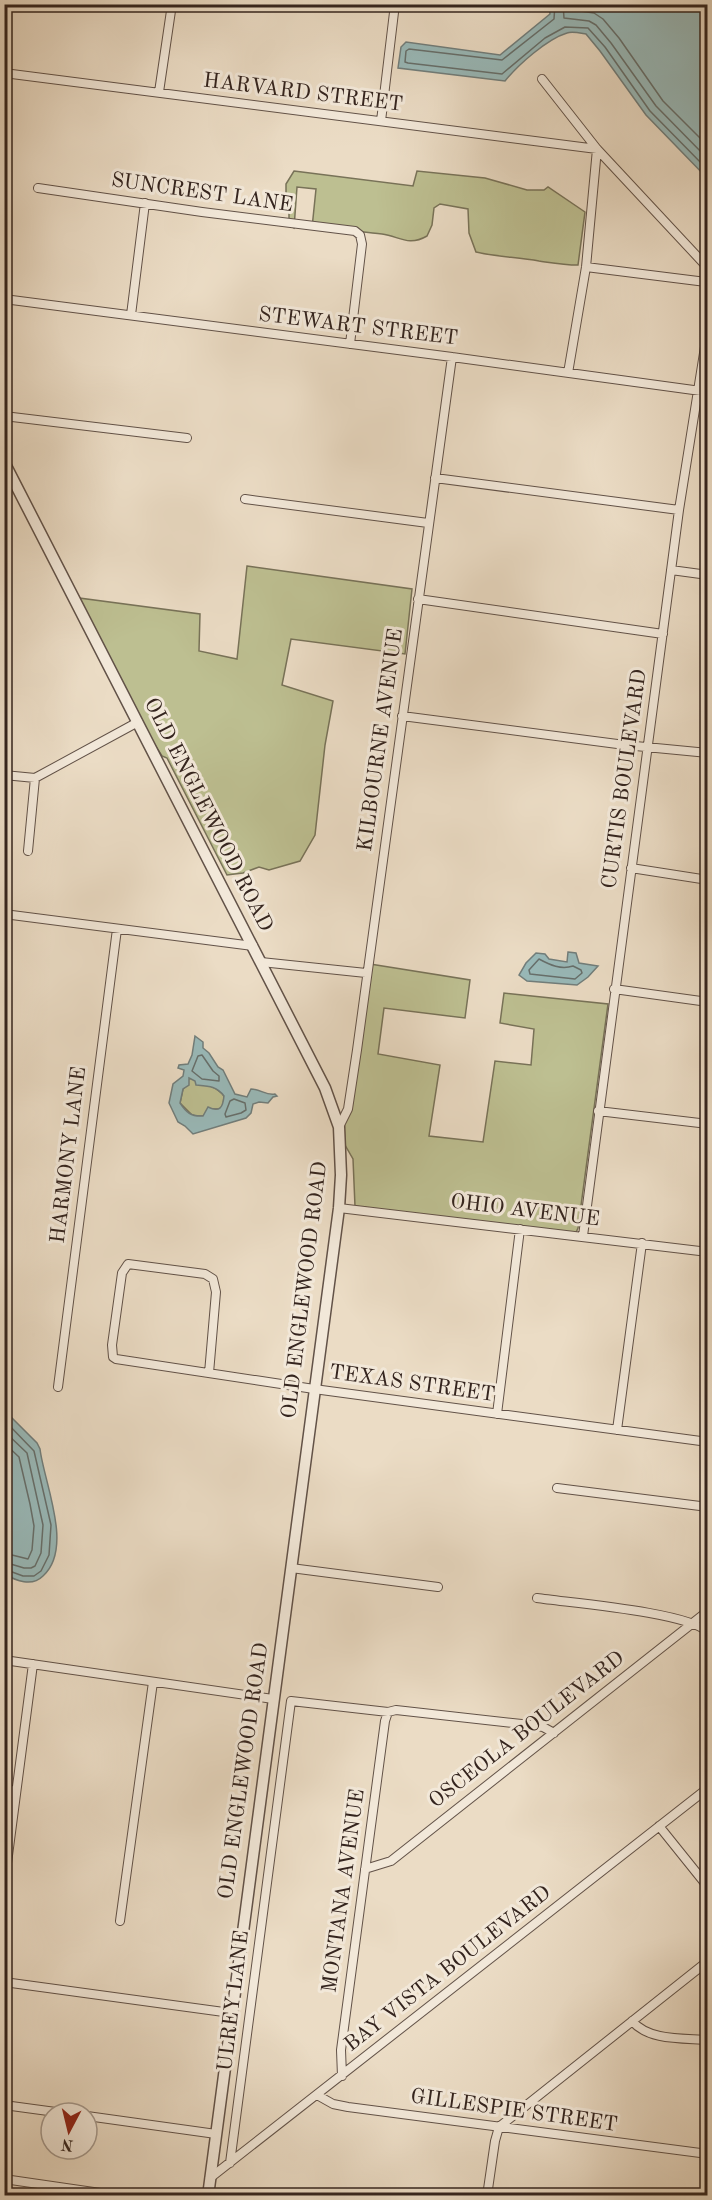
<svg xmlns="http://www.w3.org/2000/svg" width="712" height="2200" viewBox="0 0 712 2200" font-family="'Old Standard TT',serif">
  <rect width="100%" height="100%" fill="#ebdcc5"/>
  <filter id="stains"><feTurbulence type="fractalNoise" baseFrequency=".00333" numOctaves="4"/><feColorMatrix values="0 0 0 0 .2 0 0 0 0 .09 0 0 0 0 .02 0 0 0 .5 -.17"/></filter>
  <radialGradient id="worn" r=".72"><stop offset=".6" stop-color="#630" stop-opacity="0"/><stop offset="1" stop-color="#630" stop-opacity=".3"/></radialGradient>
  <path fill="#bdbf91" stroke="#787258" stroke-width="1.5" d="M 294,171 L 413,186 L 417,171 L 485,178 L 527,190 L 544,190 L 548,187 L 585,212 L 578,265 C 564,265 553,263 539,261 C 518,257 497,257 476,252 L 469,233 L 468,209 L 440,204 L 434,208 L 432,225 L 427,236 C 408,247 399,236 382,234 C 359,232 335,228 312,228 L 316,189 L 297,187 L 294,228 L 289,225 L 289,214 L 286,207 L 286,184 Z
    M 247,566 L 412,589 L 405,654 L 291,639 L 282,685 L 333,701 L 325,745 L 315,835 L 300,861 L 269,870 L 259,867 L 243,873 L 227,875 L 167,758 L 162,756 L 153,742 L 79,598 L 200,614 L 199,651 L 237,659 Z
    M 370,964 L 470,980 L 465,1018 L 384,1008 L 378,1054 L 440,1065 L 429,1136 L 483,1142 L 495,1061 L 531,1065 L 534,1029 L 500,1023 L 504,993 L 608,1004 L 578,1228 L 574,1237 L 355,1206 L 353,1159 L 345,1145 L 344,1126 Z
    M 189,1078 C 201,1082 216,1086 224,1096 L 223,1105 L 220,1109 L 211,1109 L 203,1116 L 196,1116 L 192,1115 L 180,1103 L 183,1089 L 186,1086 Z"/>
  <path fill="#99baba" stroke="#717e7c" stroke-width="1.5" fill-rule="evenodd" d="M 549,5 L 707,5 L 707,178 L 646,115 L 600,51 L 586,34 C 580,33 572,31 567,33 C 547,39 518,65 505,81 L 398,68 L 401,47 L 406,42 L 500,55 L 550,14 Z
    M 568,952 L 576,953 L 579,963 L 598,966 L 588,977 L 577,985 L 527,981 L 519,975 L 526,963 L 536,953 L 545,954 L 549,959 L 567,962 Z
    M 195,1036 L 203,1042 L 203,1048 L 209,1053 L 218,1067 L 223,1070 L 235,1094 L 247,1097 L 251,1089 C 261,1089 266,1096 275,1094 L 277,1096 L 273,1097 L 268,1103 L 259,1102 L 253,1104 L 251,1113 L 246,1118 L 193,1134 L 185,1126 L 178,1122 L 169,1103 L 173,1084 L 183,1076 L 184,1070 L 178,1068 L 179,1065 L 188,1064 L 192,1055 ZM 189,1078 L 195,1081 L 196,1085 C 208,1086 217,1086 224,1096 C 223,1107 220,1113 208,1107 L 203,1116 C 191,1117 186,1112 180,1103 L 183,1089 L 189,1085 Z
    M 5,1411 L 37,1443 L 40,1449 C 44,1483 74,1548 43,1576 C 32,1587 16,1581 5,1574 Z"/>
  <g fill="none" stroke-linecap="round" stroke-linejoin="round">
    <path stroke="#666f6c" stroke-width="1.5" d="M 555,4 L 554,19 L 502,60 L 409,49 L 406,51 L 405,62 L 408,63 L 502,74 L 545,38 L 565,27 L 588,28 L 605,47 L 650,111 L 708,170
      M 563,4 L 564,18 L 589,21 L 596,25 L 611,43 L 656,106 L 708,159
      M 572,4 L 574,10 L 594,13 L 603,19 L 619,38 L 663,101 L 708,146
      M 539,959 C 550,965 561,970 573,966 L 581,970 L 582,973 L 575,979 L 530,974 L 529,970 Z
      M 202,1055 L 213,1071 L 219,1076 L 219,1081 L 202,1079 L 192,1071 L 198,1056 Z
      M 234,1099 L 245,1103 L 246,1110 L 241,1113 L 226,1117 L 225,1114 L 230,1101 Z
      M 4,1420 L 34,1451 L 51,1525 L 49,1555 L 41,1571 L 34,1576 L 23,1576 L 4,1569
      M 4,1431 L 27,1453 L 43,1525 L 41,1553 L 35,1566 L 31,1568 L 24,1568 L 4,1562
      M 4,1443 L 19,1457 L 30,1504 L 34,1526 L 32,1550 L 28,1559 L 4,1553"/>
    <g stroke="#625248" stroke-width="10">
      <path id="minor" d="M 4,73 L 597,149 L 586,267 L 568,373
        M 542,79 L 597,149 L 708,268
        M 159,92 L 172,4
        M 381,121 L 395,4
        M 38,188 L 202,212 L 355,231 L 360,235 L 362,244 L 350,344
        M 586,267 L 706,282 L 708,281
        M 4,299 L 452,357 L 708,392
        M 131,315 L 145,203
        M 4,416 L 187,438
        M 435,478 L 679,510
        M 245,499 L 428,523
        M 671,570 L 708,575
        M 418,599 L 663,634
        M 402,716 L 625,745 L 708,753
        M 4,775 L 35,778
        M 28,851 L 35,778 L 138,722
        M 631,868 L 708,880
        M 4,914 L 253,946
        M 261,962 L 366,973
        M 614,989 L 708,1002
        M 598,1111 L 708,1124
        M 339,1127 L 348,1109 L 357,1050 L 452,357
        M 339,1208 L 708,1252
        M 583,1236 L 679,510 L 708,328
        M 209,1373 L 216,1292 L 213,1279 L 205,1274 L 128,1264 L 122,1273 L 112,1345 L 113,1357 L 116,1359 L 314,1389 L 708,1442
        M 58,1387 L 117,929
        M 497,1414 L 520,1229
        M 617,1430 L 642,1243
        M 557,1488 L 708,1507
        M 291,1568 L 438,1587
        M 537,1598 C 571,1603 687,1612 708,1632
        M 4,1660 L 273,1699
        M 4,1789 L 16,1791
        M 659,1826 L 708,1887
        M 365,1869 L 391,1861 L 708,1611
        M 4,1886 L 33,1664
        M 120,1921 L 153,1682
        M 4,1982 L 231,2013
        M 632,2021 C 649,2041 683,2038 708,2040
        M 342,2076 L 341,2050 L 385,1721 L 388,1712
        M 317,2095 L 333,2104 L 348,2107 L 708,2154
        M 4,2105 L 63,2113
        M 87,2116 L 216,2134
        M 230,2163 L 291,1701 L 388,1712 L 396,1710 L 531,1725 L 543,1727 L 554,1733
        M 210,2178 L 708,1788
        M 4,2179 L 121,2196
        M 487,2196 L 495,2141 L 499,2127 L 708,1961
        M 706,2196 L 708,2184"/>
    </g>
    <g stroke="#625248" stroke-width="13">
      <path id="tertiary" d="M 4,462 L 325,1088 L 339,1127 L 341,1175 L 339,1208 L 208,2196"/>
    </g>
    <use href="#minor" stroke="#f2e8d9" stroke-width="8"/>
    <use href="#tertiary" stroke="#f2e8d9" stroke-width="10"/>
  </g>
  <g text-anchor="middle" dominant-baseline="central" stroke-width="6" stroke-linejoin="round" paint-order="stroke">
    <g font-size="21" fill="#34241e" stroke="#f2e8d9">
      <text transform="translate(303 93) rotate(7)">HARVARD STREET</text>
      <text transform="translate(202 193) rotate(8)">SUNCREST LANE</text>
      <text transform="translate(358 327) rotate(7)">STEWART STREET</text>
      <text transform="translate(381 740) rotate(-82)">KILBOURNE AVENUE</text>
      <text transform="translate(625 779) rotate(-82)">CURTIS BOULEVARD</text>
      <text transform="translate(208 815) rotate(63)">OLD ENGLEWOOD ROAD</text>
      <text transform="translate(69 1155) rotate(-83)">HARMONY LANE</text>
      <text transform="translate(525 1211) rotate(7)">OHIO AVENUE</text>
      <text transform="translate(305 1290) rotate(-83)">OLD ENGLEWOOD ROAD</text>
      <text transform="translate(412 1384) rotate(8)">TEXAS STREET</text>
      <text transform="translate(527 1730) rotate(-38)">OSCEOLA BOULEVARD</text>
      <text transform="translate(244 1771) rotate(-82)">OLD ENGLEWOOD ROAD</text>
      <text transform="translate(344 1891) rotate(-82)">MONTANA AVENUE</text>
      <text transform="translate(448 1969) rotate(-38)">BAY VISTA BOULEVARD</text>
      <text transform="translate(234 2001) rotate(-83)">ULREY LANE</text>
      <text transform="translate(514 2111) rotate(8)">GILLESPIE STREET</text>
    </g>
  </g>
  <rect width="712" height="2200" fill="none" stroke="#ebdcc5" stroke-width="24"/>
  <rect x="6" y="6" width="700" height="2188" fill="none" stroke="#34241e" stroke-width="3"/>
  <rect x="12" y="12" width="688" height="2176" fill="none" stroke="#34241e" stroke-width="1.5"/>
  <g transform="translate(69 2131) rotate(187)"><circle r="28" fill="#f2e8d9" stroke="#a69a8e" stroke-width="1.5"/>
  <path d="M0-4.5L10 22L0 15L-10 22Z" fill="#8f2418"/>
  <text y="-9" font-size="16" font-weight="bold" text-anchor="middle" fill="#34241e">N</text>
  </g>
  <rect width="100%" height="100%" filter="url(#stains)"/>
  <rect width="100%" height="100%" fill="url(#worn)"/>
</svg>
